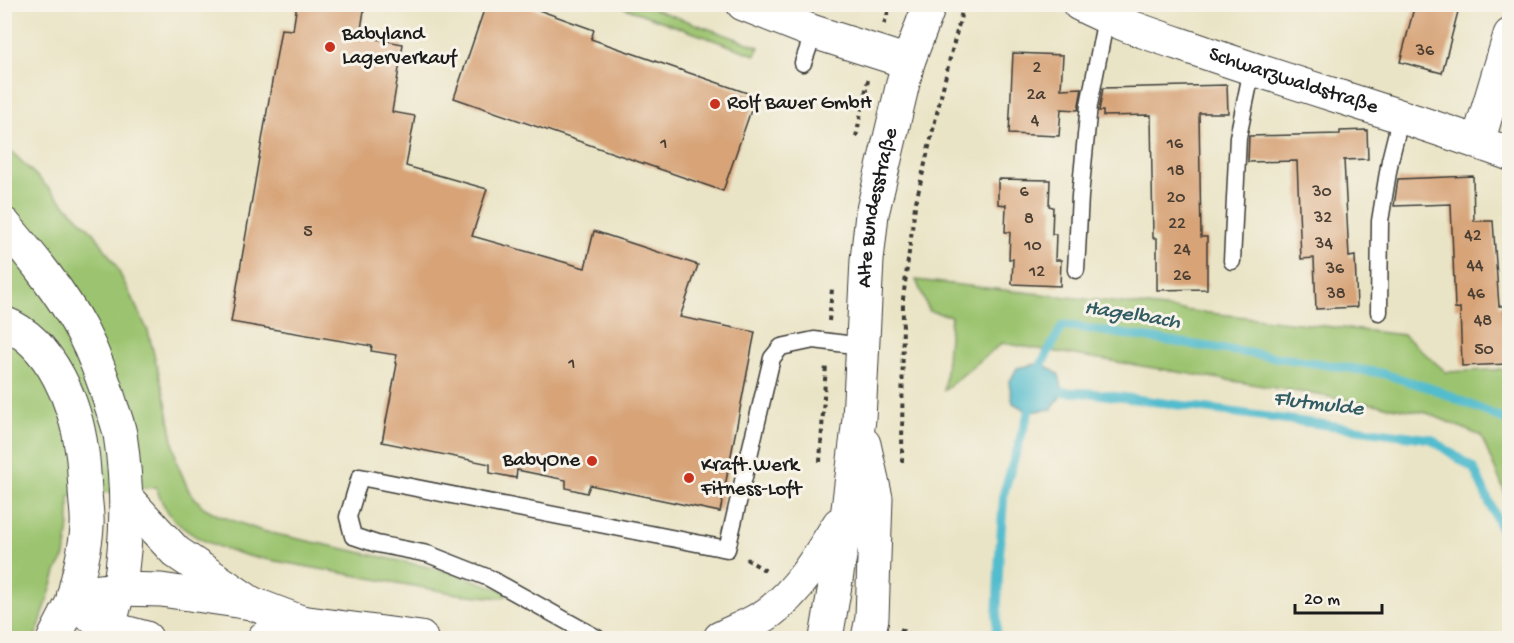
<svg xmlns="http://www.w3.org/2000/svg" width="1514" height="643" viewBox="0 0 1514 643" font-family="'Gochi Hand',sans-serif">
  <rect width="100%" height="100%" fill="#f7f3e8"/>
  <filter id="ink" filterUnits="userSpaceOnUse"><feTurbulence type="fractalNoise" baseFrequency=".0167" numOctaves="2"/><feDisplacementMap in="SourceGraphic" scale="12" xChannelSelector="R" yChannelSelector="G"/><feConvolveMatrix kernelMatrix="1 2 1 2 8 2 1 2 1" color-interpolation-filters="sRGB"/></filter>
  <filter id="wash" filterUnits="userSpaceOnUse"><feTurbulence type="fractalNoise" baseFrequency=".008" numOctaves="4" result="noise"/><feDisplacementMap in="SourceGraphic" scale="24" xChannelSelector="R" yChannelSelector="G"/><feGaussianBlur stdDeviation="1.35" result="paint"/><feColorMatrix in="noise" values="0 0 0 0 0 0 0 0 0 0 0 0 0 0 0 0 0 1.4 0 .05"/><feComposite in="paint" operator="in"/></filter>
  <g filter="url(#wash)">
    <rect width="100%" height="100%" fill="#eae4c6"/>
    <path fill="#9cc46f" stroke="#5c7046" stroke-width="1.5" d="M 617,5 L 643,5 L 759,47 L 755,55 Z
      M 5,145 L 95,234 L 115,264 L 148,331 L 166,402 L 177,463 L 189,491 L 203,507 L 218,515 L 262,531 L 451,572 L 511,593 L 501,598 L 458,594 L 248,556 C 216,547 180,536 163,504 C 160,499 158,492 156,487 L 69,496 L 69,525 L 65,556 L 56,572 L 38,630 L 34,638 L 5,638 Z
      M 916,280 L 1404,335 L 1446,372 L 1509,369 L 1509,502 L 1481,436 L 1427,413 L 1002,343 L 944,390 L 951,316 L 929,311 Z"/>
    <path fill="#52bccd" stroke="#376c74" stroke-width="1.5" d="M 1042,363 L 1059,375 L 1063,392 L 1052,409 L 1029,412 L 1013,403 L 1009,383 L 1017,368 Z"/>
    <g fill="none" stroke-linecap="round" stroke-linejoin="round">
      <path stroke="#52bccd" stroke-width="9" d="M 1039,373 L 1042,363 L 1063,325 L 1381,373 L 1433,389 L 1510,422
        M 1063,392 L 1090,393 L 1431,439 L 1474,469 L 1510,548
        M 996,638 L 999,561 L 1004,492 L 1032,401"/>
    </g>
    <g id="blocks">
      <path fill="#d7a377" d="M 297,4 L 365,4 L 360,36 L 403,44 L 392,112 L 415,116 L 406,166 L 487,189 L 472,236 L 585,268 L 594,231 L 698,265 L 680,317 L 755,332 L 720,512 L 590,485 L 587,493 L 566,488 L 566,480 L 517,470 L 516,478 L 490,473 L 490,464 L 382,442 L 397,364 L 395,363 L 397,355 L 371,351 L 372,346 L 231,322 L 281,29 L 293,30 Z
        M 486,4 L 522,4 L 594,30 L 591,39 L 756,96 L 723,191 L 454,98 Z
        M 1415,4 L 1460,4 L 1442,73 L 1400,62 Z
        M 1013,53 L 1063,55 L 1061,89 L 1082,88 L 1078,110 L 1061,109 L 1059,136 L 1009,134 Z
        M 1227,85 L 1228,113 L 1199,113 L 1201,237 L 1207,237 L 1207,289 L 1157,290 L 1157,238 L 1153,238 L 1151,115 L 1103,116 L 1103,111 L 1099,111 L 1103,88 Z
        M 1367,130 L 1368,159 L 1344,160 L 1349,257 L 1355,256 L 1357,307 L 1316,309 L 1314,258 L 1301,259 L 1297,161 L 1248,162 L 1249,136 L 1340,134 L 1340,131 Z
        M 1473,176 L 1474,221 L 1493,221 L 1499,306 L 1504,306 L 1507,364 L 1462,366 L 1460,308 L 1455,309 L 1451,204 L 1394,206 L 1398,179 Z
        M 998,179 L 1050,180 L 1049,206 L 1053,207 L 1052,234 L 1056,234 L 1055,260 L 1061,260 L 1060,286 L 1012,284 L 1013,259 L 1009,259 L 1010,232 L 1005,232 L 1006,205 L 998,204 Z"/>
    </g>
  </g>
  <g filter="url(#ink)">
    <use href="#blocks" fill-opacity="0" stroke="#3b3a36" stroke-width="1.5"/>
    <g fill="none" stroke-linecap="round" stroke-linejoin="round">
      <g stroke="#3b3a36" stroke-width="19">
        <path id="lane" d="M 803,63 L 814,32
          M 1232,261 L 1238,137 L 1252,69
          M 1076,270 L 1080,196 L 1089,105 L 1106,18
          M 1379,312 L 1380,221 L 1390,160 L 1401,116
          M 597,638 L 489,578 L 428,554 L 377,544 L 353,536 L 348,517 L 360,477 L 727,549 L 772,358 L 781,347 L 814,340 L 862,346"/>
      </g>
      <g stroke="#3b3a36" stroke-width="35">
        <g id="street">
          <path id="s1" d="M 1079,4 C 1119,25 1163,38 1206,53 C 1307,88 1410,117 1510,154"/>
          <path d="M 1478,142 L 1510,35"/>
        </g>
      </g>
      <g stroke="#3b3a36" stroke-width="35">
        <g id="secondary">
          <path d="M 743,4 L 814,32 L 908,62"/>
          <path d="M 864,444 L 876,498 L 872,618 L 868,638"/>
          <path d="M 74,594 L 119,589 L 161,590 L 251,603 L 301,622 L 421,638"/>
          <path d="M 72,603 L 109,628 L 146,638"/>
          <path d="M 264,638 L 301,622"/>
          <path d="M 720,638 C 736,630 755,623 770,612 C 800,589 819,556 839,524"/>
          <path id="s2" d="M 826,638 L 848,509 L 859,419 L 867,260 L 872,214 L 908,62 L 930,4"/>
        </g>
      </g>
      <g stroke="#3b3a36" stroke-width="35">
        <path id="primary" d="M 54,638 L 72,603 L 74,594
          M 106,638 L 119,589"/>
      </g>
      <g stroke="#3b3a36" stroke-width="35">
        <path id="highway" d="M 4,224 C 33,258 61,292 82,331 C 95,356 104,381 112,408 C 115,416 118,425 120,434 C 128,486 128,537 119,589
          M 4,323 C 52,342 76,405 82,452 C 84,464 84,477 85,489 C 85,501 88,514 87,526 C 86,549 79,572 74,594
          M 127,499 L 176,552 L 251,603"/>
      </g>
      <path stroke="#3b3a36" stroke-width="4" stroke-dasharray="4.5 4.5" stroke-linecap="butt" d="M 884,24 L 891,4
        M 856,137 L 868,80
        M 829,321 L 832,289
        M 820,462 L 826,364
        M 902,462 L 903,299 L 915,206 L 949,62 L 964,4
        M 746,559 L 768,572
        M 900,629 L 918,638"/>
      <use href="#lane" stroke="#fff" stroke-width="16"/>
      <use href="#street" stroke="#fff" stroke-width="33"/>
      <use href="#secondary" stroke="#fff" stroke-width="33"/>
      <use href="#primary" stroke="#fff" stroke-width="33"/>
      <use href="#highway" stroke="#fff" stroke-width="33"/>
    </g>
  </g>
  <g fill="#c8321e" stroke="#f7f3e8" stroke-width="2">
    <circle cx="330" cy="47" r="6"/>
    <circle cx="715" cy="104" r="6"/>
    <circle cx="592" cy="461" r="6"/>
    <circle cx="689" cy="478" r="6"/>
  </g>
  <g text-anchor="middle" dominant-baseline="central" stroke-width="6" stroke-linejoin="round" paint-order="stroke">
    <g font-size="18" fill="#4b3e33">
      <text x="1425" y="51">36</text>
      <text x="1037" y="68">2</text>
      <text x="1036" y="95">2a</text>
      <text x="1035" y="121">4</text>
      <text x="664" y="144">1</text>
      <text x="1175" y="144">16</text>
      <text x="1176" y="171">18</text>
      <text x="1024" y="192">6</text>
      <text x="1322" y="192">30</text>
      <text x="1176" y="198">20</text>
      <text x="1323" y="218">32</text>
      <text x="1029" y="219">8</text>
      <text x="1177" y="224">22</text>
      <text x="308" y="232">5</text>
      <text x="1473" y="236">42</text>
      <text x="1324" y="244">34</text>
      <text x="1033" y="246">10</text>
      <text x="1182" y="250">24</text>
      <text x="1475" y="266">44</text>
      <text x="1335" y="269">36</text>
      <text x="1037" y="272">12</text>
      <text x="1182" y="276">26</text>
      <text x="1336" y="294">38</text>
      <text x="1476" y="294">46</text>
      <text x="1483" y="321">48</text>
      <text x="1484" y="350">50</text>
      <text x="572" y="364">1</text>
    </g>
    <g font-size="21" fill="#1c1c1c" stroke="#f7f3e8" text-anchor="start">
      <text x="342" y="35">Babyland<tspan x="342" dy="24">Lagerverkauf</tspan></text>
      <text x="727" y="104">Rolf Bauer GmbH</text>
      <text x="580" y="461" text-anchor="end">BabyOne</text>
      <text x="701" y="466">Kraft.Werk<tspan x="701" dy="24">Fitness-Loft</tspan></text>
    </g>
    <g font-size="21" fill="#1c1c1c" stroke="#f7f3e8">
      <text stroke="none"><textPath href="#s1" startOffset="228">Schwarzwaldstraße</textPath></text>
      <text stroke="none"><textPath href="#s2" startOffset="434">Alte Bundesstraße</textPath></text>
    </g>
    <g font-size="22" font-style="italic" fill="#325c63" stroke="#f7f3e8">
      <text transform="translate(1132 316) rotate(9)">Hagelbach</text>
      <text transform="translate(1318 405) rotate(7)">Flutmulde</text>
    </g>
  </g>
  <rect width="1514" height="643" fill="none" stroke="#f7f3e8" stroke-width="24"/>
  <path d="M1295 604v9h87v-9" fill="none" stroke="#1c1c1c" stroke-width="3"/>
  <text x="1304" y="604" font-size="18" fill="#1c1c1c" stroke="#f7f3e8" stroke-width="4.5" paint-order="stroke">20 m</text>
</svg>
